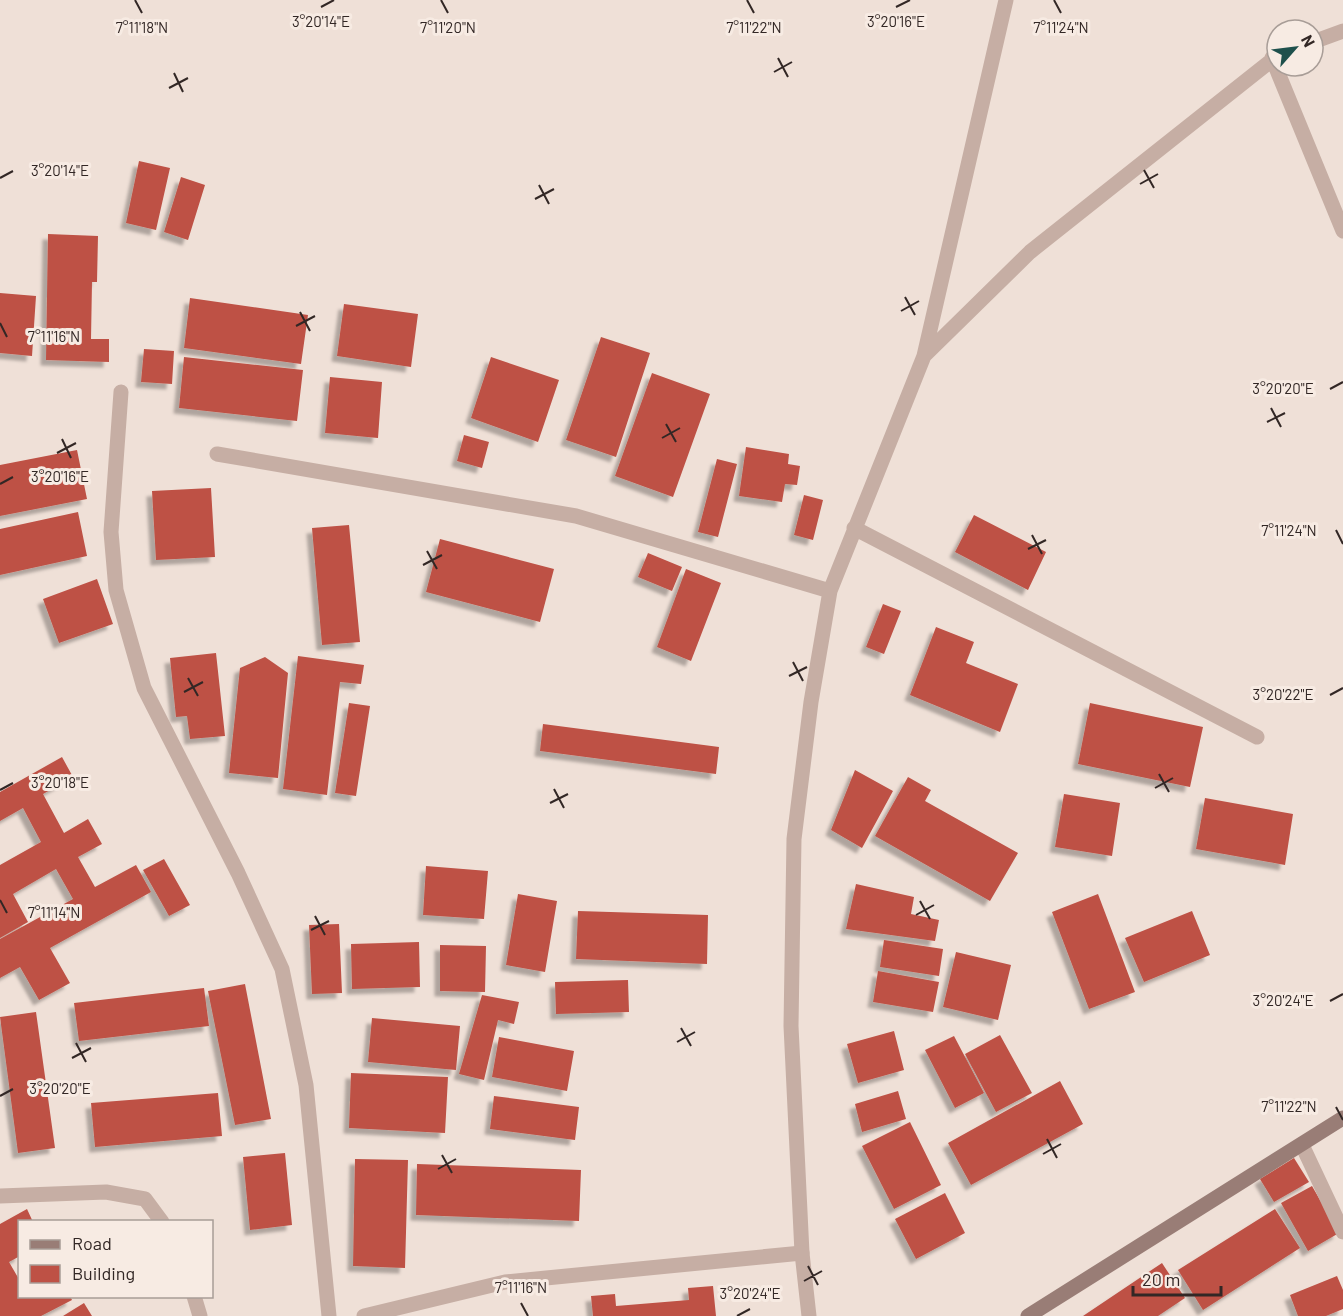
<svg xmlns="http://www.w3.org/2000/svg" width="1343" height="1316" viewBox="0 0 1343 1316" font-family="Barlow,sans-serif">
  <defs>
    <filter id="shadow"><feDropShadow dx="-5.5" dy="5.5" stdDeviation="1.5" flood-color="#0004"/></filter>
  </defs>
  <rect width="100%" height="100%" fill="#efe0d7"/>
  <path fill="#be5145" filter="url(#shadow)" d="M 139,161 L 170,168 L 156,230 L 126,223 Z
    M 181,177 L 205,185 L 188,240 L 164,232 Z
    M 48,234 L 98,236 L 97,282 L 92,282 L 91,339 L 109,339 L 109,362 L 46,360 Z
    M 0,293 L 36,296 L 32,356 L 0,353 Z
    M 190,298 L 308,315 L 301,364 L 184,348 Z
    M 344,304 L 418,314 L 411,367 L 337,356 Z
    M 601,337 L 650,353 L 616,457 L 566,440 Z
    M 144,349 L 174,351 L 172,384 L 141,382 Z
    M 184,357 L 303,370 L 297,421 L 179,408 Z
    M 491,357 L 559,380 L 538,442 L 471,418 Z
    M 652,373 L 710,394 L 673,497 L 615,476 Z
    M 330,377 L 382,382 L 378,438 L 325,433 Z
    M 464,435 L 489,442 L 482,468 L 457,461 Z
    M 746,447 L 789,454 L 788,464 L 800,466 L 797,485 L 785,484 L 782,502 L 739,496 Z
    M 77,450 L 87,499 L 0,516 L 0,465 Z
    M 717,459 L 737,464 L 718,537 L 698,532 Z
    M 211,488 L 215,557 L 156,560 L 152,491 Z
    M 804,495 L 823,500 L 813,540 L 794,535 Z
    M 78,512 L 87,556 L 0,575 L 0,529 Z
    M 974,515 L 1046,552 L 1028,590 L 955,552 Z
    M 349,525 L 360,642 L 322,645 L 312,528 Z
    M 440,539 L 554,569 L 540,622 L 426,592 Z
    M 648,553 L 682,567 L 672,591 L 638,577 Z
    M 686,569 L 721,583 L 691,661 L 657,647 Z
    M 97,579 L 113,624 L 59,643 L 43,599 Z
    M 883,604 L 901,611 L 884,654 L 866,647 Z
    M 936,627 L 974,642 L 966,663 L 1018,684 L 1000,732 L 910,695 Z
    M 216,653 L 225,736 L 190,739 L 187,716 L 176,717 L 170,658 Z
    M 298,656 L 364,665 L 361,684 L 340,682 L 327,795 L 283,789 Z
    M 265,657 L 288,673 L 278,778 L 229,773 L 240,668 Z
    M 349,703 L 370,706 L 356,796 L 335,793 Z
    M 1090,703 L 1203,727 L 1190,787 L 1078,764 Z
    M 543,724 L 719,747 L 716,774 L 540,751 Z
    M 62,757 L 73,777 L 43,794 L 64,833 L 88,819 L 102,844 L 78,857 L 95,887 L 136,865 L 151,892 L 50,948 L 70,983 L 39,1000 L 20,967 L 0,978 L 0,939 L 73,899 L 56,869 L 13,894 L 28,922 L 0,938 L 0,865 L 41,842 L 23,808 L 0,821 L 0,792 Z
    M 855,770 L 893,791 L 862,848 L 831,830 Z
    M 908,777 L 931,790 L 925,801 L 1018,853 L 990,901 L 875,836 Z
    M 1064,794 L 1120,803 L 1112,856 L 1055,847 Z
    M 1205,798 L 1293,814 L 1285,865 L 1196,849 Z
    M 164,859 L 190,905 L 169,916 L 143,870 Z
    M 426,866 L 488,871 L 484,919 L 423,915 Z
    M 856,884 L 914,897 L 911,914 L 939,920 L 935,941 L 846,929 Z
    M 518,894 L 557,901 L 545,972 L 506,965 Z
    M 1098,894 L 1135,992 L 1089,1009 L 1052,912 Z
    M 578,911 L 708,915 L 707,964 L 576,959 Z
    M 1192,911 L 1210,955 L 1144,982 L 1125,938 Z
    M 339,924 L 342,993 L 312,994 L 309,925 Z
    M 884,940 L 943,949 L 939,976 L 880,967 Z
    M 419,942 L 420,987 L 352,989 L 351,944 Z
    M 440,945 L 486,946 L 485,992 L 440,991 Z
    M 956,952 L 1011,965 L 998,1020 L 943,1007 Z
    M 878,971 L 939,982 L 933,1012 L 873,1002 Z
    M 628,980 L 629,1012 L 556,1014 L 555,982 Z
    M 245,984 L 271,1119 L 235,1125 L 208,991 Z
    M 204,988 L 209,1026 L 79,1041 L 74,1003 Z
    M 482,995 L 519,1002 L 514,1024 L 498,1020 L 484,1080 L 459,1074 Z
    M 36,1012 L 55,1148 L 18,1153 L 0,1017 Z
    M 372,1018 L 460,1026 L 456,1070 L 368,1062 Z
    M 894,1031 L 904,1070 L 858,1083 L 847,1044 Z
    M 1000,1035 L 1032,1093 L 996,1112 L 965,1054 Z
    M 954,1036 L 984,1093 L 955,1108 L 925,1050 Z
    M 499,1037 L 574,1051 L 567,1091 L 492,1077 Z
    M 351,1073 L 448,1077 L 445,1133 L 349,1128 Z
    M 1060,1081 L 1083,1124 L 971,1185 L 948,1143 Z
    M 898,1091 L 906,1119 L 862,1132 L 855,1104 Z
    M 218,1093 L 222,1136 L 95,1147 L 91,1103 Z
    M 494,1096 L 579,1107 L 575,1140 L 490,1129 Z
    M 910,1122 L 941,1185 L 894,1209 L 862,1146 Z
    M 285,1153 L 292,1225 L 250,1230 L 243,1157 Z
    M 1294,1158 L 1309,1182 L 1274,1202 L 1260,1179 Z
    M 355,1159 L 408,1160 L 405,1268 L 353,1266 Z
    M 417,1164 L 581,1170 L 579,1221 L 416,1215 Z
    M 1312,1186 L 1339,1233 L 1308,1251 L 1281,1203 Z
    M 945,1193 L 965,1233 L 916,1259 L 895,1219 Z
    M 27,1209 L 33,1222 L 20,1222 L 20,1256 L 9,1262 L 20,1281 L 20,1296 L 70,1296 L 72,1300 L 41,1316 L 0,1316 L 0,1224 Z
    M 1275,1209 L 1300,1248 L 1203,1310 L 1178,1270 Z
    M 1162,1263 L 1185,1298 L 1158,1316 L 1083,1316 Z
    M 1337,1276 L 1343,1290 L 1343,1309 L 1326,1316 L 1298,1316 L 1290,1295 Z
    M 713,1286 L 716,1316 L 593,1316 L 591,1296 L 615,1294 L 616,1306 L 689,1300 L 688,1288 Z
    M 84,1303 L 92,1316 L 63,1316 Z"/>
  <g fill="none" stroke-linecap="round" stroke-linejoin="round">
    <path stroke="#c6aea4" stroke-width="15" d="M 1313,42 L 1343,31
      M 1272,58 L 1343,231
      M 924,356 L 1006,0
      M 217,454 L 576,516 L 830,591
      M 854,528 L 1257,737
      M 0,1196 L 106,1192 L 145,1199 L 162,1222
      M 194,1296 L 200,1316
      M 809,1316 L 802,1253 L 791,1026 L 794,839 L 811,702 L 830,591 L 924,356 L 1030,252 L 1277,56"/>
    <path stroke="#c6aea4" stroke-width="15" d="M 121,392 L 111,532 L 116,590 L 144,688 L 238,873 L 282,969 L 306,1085 L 329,1316
      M 1302,1145 L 1343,1232
      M 364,1316 L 505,1282 L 802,1253"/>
    <path stroke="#997d76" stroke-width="15" d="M 1028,1316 L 1343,1118"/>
  </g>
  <path fill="none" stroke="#322725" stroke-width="2" d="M 135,0 L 142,13M 441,0 L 448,13M 747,0 L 754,13M 1054,0 L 1061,13M 321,7 L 334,0M 896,7 L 910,0M 778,58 L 788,77M 774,72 L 792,62M 174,73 L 183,92M 169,88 L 188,78M 1144,170 L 1154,188M 0,178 L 13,171M 1140,184 L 1158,174M 539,185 L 549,204M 535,199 L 554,189M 905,297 L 915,315M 901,311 L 919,301M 300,312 L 310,331M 0,323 L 7,337M 296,326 L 315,316M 1330,389 L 1343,382M 1271,408 L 1281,427M 1267,422 L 1285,413M 666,424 L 676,442M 662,438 L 680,428M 62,439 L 71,458M 57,453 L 76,443M 0,484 L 13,477M 1336,530 L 1343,544M 1032,535 L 1042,554M 1028,549 L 1046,540M 427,551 L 437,569M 423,565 L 442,555M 793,662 L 803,681M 789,676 L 807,667M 188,678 L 198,696M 184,692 L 203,682M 1330,695 L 1343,688M 1159,774 L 1169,792M 1155,788 L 1173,778M 554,789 L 564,808M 0,790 L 13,783M 550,803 L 568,794M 0,900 L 7,913M 920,901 L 930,919M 916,915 L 934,905M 315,916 L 325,935M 311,930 L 329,921M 1330,1001 L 1343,994M 681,1028 L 691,1046M 677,1042 L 695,1032M 76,1043 L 86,1062M 72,1058 L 91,1048M 0,1096 L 13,1089M 1336,1107 L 1343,1120M 1047,1139 L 1057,1158M 1043,1154 L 1061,1144M 442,1155 L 452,1173M 438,1169 L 456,1159M 808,1266 L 818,1285M 804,1281 L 822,1271M 521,1303 L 528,1316M 737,1316 L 750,1309"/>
  <g font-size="15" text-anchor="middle" fill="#322725" stroke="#f7ebe3" stroke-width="6" stroke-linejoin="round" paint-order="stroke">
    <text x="321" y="27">3°20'14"E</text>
    <text x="896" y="27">3°20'16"E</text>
    <text x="142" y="33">7°11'18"N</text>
    <text x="448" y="33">7°11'20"N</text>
    <text x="754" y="33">7°11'22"N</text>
    <text x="1061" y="33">7°11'24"N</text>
    <text x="60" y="176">3°20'14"E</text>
    <text x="54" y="342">7°11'16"N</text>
    <text x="1283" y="394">3°20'20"E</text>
    <text x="60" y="482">3°20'16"E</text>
    <text x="1289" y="536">7°11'24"N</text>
    <text x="1283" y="700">3°20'22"E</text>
    <text x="60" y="788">3°20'18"E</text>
    <text x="54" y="918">7°11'14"N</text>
    <text x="1283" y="1006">3°20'24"E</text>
    <text x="60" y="1094">3°20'20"E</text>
    <text x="1289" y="1112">7°11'22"N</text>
    <text x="521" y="1293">7°11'16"N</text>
    <text x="750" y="1299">3°20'24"E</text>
  </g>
  <rect x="18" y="1220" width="195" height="78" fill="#f7ebe3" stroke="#a89d97" stroke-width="1.5"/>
  <rect x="30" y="1240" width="30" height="9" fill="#997d76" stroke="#a89d97" stroke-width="1.5"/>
  <text x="72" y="1250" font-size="18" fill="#322725">Road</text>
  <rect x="30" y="1265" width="30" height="18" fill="#be5145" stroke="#a89d97" stroke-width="1.5"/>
  <text x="72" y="1280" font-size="18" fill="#322725">Building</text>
  <g transform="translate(1295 48) rotate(62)"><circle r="28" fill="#f7ebe3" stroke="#a89d97" stroke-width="1.5"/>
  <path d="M0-4.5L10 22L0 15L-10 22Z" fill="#1e504c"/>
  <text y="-9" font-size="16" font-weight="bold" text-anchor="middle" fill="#322725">N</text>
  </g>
  <path d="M1133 1286v9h88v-9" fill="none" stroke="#322725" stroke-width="3"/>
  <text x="1142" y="1286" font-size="18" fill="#322725" stroke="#f7ebe3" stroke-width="4.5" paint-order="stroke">20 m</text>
</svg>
